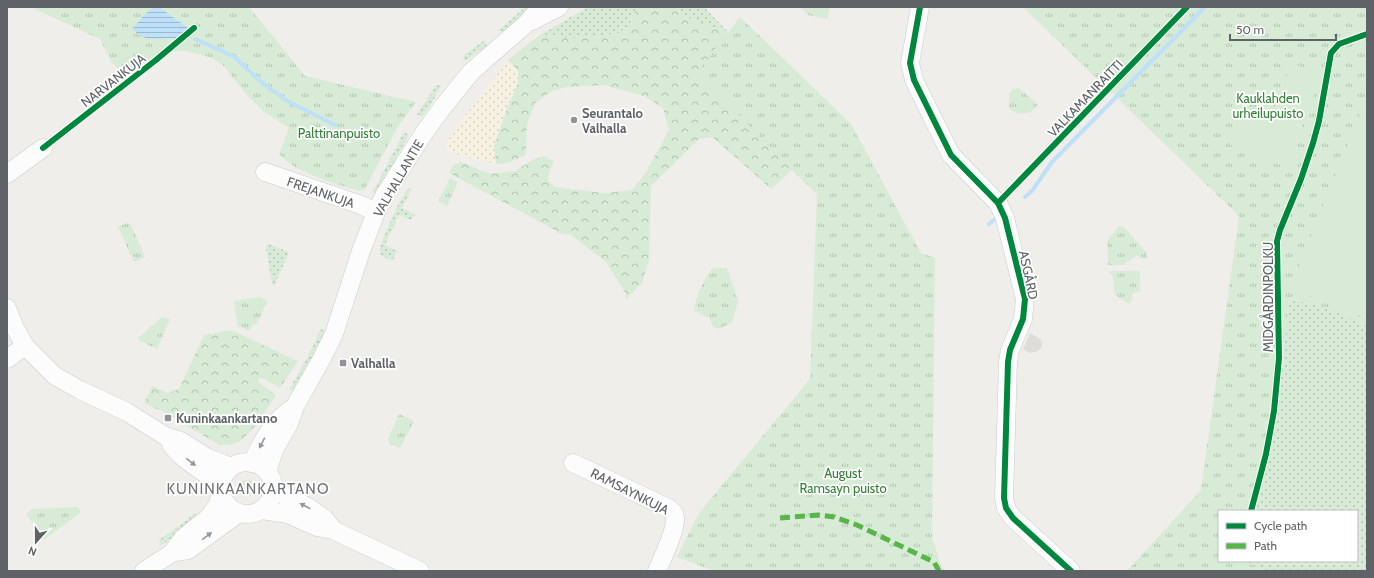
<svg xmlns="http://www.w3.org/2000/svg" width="1374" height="578" viewBox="0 0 1374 578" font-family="Cabin,sans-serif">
  <defs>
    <pattern id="grass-dots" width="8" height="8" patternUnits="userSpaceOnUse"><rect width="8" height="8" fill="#d8ebd6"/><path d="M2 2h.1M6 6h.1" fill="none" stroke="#b2c2b1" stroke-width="1.8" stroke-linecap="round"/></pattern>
    <pattern id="forest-crowns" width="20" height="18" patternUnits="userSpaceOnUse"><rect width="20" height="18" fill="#d8ebd6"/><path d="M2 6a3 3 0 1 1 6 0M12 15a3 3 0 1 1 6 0" fill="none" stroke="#b2c2b1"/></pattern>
    <pattern id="sand-dots" width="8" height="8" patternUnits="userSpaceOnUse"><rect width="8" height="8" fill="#f6f1e1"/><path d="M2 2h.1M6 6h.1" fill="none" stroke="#d5d1c4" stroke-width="1.8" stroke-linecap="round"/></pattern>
    <pattern id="park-tufts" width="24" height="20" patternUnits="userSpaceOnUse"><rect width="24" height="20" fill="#d8ebd6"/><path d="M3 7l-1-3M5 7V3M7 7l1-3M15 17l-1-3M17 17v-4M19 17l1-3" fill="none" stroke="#b2c2b1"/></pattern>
    <pattern id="water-rules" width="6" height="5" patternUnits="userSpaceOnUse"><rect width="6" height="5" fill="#bfe0f9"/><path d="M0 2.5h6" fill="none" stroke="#9eb9cd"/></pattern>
  </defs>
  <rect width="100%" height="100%" fill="#efeeea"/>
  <path fill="#dfddda" d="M 1030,333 L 1040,339 L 1042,343 L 1041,349 L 1035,352 L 1030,353 L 1023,349 Z"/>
  <path fill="url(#grass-dots)" d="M 525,7 L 534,7 L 507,31 L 498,31 Z
    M 588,7 L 638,7 L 635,11 L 628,28 L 603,37 L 565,38 L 542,34 Z
    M 676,7 L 704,7 L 728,32 L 688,18 Z
    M 485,40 L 487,46 L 463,62 L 464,55 Z
    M 438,85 L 441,86 L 430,106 L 422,117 L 417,114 L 435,87 Z
    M 404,132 L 409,135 L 376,195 L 373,192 Z
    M 409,188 L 412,188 L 402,208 L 415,215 L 411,220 L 399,215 L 385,245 L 397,251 L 393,260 L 390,260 L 381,255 L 380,248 C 383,237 402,193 409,188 Z
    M 269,244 L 288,252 L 288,255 L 274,286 L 272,284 L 266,247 L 266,245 Z
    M 1289,299 L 1321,306 L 1367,325 L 1367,571 L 1266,571 L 1242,561 L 1357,561 L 1357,511 L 1256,511 L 1269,460 L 1277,416 Z
    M 321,329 L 327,332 L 294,390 L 289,390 L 307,358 Z
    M239 488a8 8 0 1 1 16 0a8 8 0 1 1-16 0Z
    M 194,514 L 199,514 L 192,524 L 160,546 L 159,540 L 188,519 Z"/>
  <path fill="url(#forest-crowns)" d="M 638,7 L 676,7 L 688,18 L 728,32 L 817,194 L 792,170 L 771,189 L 712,137 L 699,139 L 651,186 L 649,260 L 642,283 L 625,300 L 626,294 L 606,262 L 571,235 L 558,233 L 555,230 L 449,173 L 453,165 L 461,162 L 490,174 L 515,171 L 534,159 L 544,156 L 554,161 L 549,173 L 548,180 L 555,187 L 569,189 L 605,193 L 632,190 L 646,172 L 669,130 L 663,108 L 644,96 L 604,85 L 566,87 L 552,91 L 535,103 L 527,124 L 526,155 L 508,163 L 496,164 L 494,146 L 507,108 L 518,83 L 518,71 L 508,60 L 525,46 L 542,34 L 565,38 L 603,37 L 628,28 L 635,11 Z
    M 231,330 L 298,361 L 280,388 L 262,378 L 259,378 L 258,382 L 276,395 C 268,407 251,436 238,442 C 232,445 225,445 219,445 L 166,413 L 144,403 L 152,386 L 168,393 L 179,389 L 204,335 Z"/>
  <path fill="url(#sand-dots)" d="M 508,60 L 518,71 L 518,83 L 507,108 L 494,146 L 496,164 L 459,155 L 445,148 L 454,130 Z"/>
  <path fill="url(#park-tufts)" d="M 30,7 L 249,7 L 305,76 L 416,102 L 397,128 L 365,189 L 359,191 C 332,182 299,175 279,154 L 289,128 L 263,111 L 247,95 L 222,64 L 209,57 L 186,51 L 173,51 L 134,82 L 112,63 L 100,39 Z
    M 802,7 L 830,7 L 827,19 L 808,15 L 802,9 Z
    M 1023,7 L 1367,7 L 1367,325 L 1321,306 L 1289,299 L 1277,416 L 1269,460 L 1256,511 L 1219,511 L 1219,561 L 1242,561 L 1266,571 L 1127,571 L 1201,490 L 1239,216 Z
    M 740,17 L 851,124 L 921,253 L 935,258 L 932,537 L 941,566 L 946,571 L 714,571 L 677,557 L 699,513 L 810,379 L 817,194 L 697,73 Z
    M 1019,88 L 1038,105 L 1029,113 L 1015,113 L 1009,108 L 1009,93 L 1013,89 Z
    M 450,178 L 458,182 L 447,206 L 438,201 Z
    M 127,223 L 131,225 L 145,257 L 134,262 L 118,227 Z
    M 1119,226 L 1124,227 L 1147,253 L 1147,258 L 1142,259 L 1138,256 L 1136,256 L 1126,263 L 1125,265 L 1108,265 L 1107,241 Z
    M 713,268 L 727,268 L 738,301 L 732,322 L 720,329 L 713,327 L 709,318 L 694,311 C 697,294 702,282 713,268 Z
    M 1111,271 L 1140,271 L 1140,291 L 1134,293 L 1131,296 L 1133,298 L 1129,304 L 1115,295 L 1113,277 L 1109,272 Z
    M 259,297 L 262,298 L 267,302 L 256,325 L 253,324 L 249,331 L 238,326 L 234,303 L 236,301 Z
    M 162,317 L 170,319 L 157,349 L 138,340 L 138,338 Z
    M 399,414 L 414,421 L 400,448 L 390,444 L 388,439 Z
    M 77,507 L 81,512 L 44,540 L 26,514 L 32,509 Z"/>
  <path fill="#d8ebd6" d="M 1291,63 L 1315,72 L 1318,74 L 1317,85 L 1288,168 L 1231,145 L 1244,109 L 1271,119 Z
    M 1367,96 L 1367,319 L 1290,288 Z"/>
  <path fill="url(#water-rules)" d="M 155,7 L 159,7 L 188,28 L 175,39 C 165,36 156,41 146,38 C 141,37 136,32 132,29 L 145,14 Z"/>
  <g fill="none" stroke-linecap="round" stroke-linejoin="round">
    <path stroke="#bfe0f9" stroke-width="4" d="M 195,39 L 233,56 L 260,81 L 287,101 L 335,125
      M 1025,197 L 1032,191 L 1052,162 L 1203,9
      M 989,224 L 994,220"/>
    <g stroke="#cbcccc" stroke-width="19">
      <path id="minor" d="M 920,7 L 910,63 L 914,80 L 951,155 L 998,203 L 1005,218 L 1025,299 L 1023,319 L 1010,350 L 1008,362 L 1004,498 L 1006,508 L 1013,518 L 1071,571
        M 532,21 L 559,7
        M 265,172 L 361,205 L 376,212
        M 7,174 L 43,148
        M 7,308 L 15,328 L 25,346 L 55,376 L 80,390 L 127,412 L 165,436 L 181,441 L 208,458 L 231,467
        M 7,359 L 25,346
        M 171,444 C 183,461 205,473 222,484
        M221 488a26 26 0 1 1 52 0a26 26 0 1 1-52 0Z
        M 252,463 C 262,441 272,423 291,409
        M 573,463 L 668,508 C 671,510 675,512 675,517 C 677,528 662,559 657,571
        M 267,471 L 275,448 L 289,424 L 295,406 L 321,360 L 334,334 L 361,251 L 376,212 L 385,194 L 424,133 L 442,108 L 471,72 L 527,23 L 541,7
        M 273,486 L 284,495 L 308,507 L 324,518 L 332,528
        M 262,510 L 288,514 L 317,527 L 333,530 L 420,571
        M 175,552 L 188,550 L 239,513
        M 144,571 L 172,553 L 183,538 L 208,518 L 217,506 L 222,493"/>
    </g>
    <use href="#minor" stroke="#fdfcfc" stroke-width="18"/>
    <path stroke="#58b549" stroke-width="5" stroke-dasharray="10 5" stroke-linecap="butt" d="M 780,518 L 818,515 L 834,517 L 857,525 L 934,562 L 939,571"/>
    <g stroke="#fff" stroke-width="8">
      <path id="cycleway" d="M 920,7 L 910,63 L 914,80 L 951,155 L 998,203 L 1005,218 L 1025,299 L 1023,319 L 1010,350 L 1008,362 L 1004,498 L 1006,508 L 1013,518 L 1071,571
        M 43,148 L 156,60 L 194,28
        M 998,203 L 1187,7
        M 1251,511 L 1266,454 L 1274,411 L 1279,358 L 1277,241 L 1280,230 L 1301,179 L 1313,143 L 1319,121 L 1331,53 L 1339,44 L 1367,34"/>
    </g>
    <use href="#cycleway" stroke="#00873e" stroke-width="6"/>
  </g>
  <defs><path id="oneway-solid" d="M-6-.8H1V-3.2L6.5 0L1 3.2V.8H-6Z"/></defs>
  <g fill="#96999c">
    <use href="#oneway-solid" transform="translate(262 443) rotate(118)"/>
    <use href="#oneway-solid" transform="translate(191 462) rotate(38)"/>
    <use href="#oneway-solid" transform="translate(305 506) rotate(-152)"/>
    <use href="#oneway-solid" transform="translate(207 536) rotate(-37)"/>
  </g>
  <g fill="#919496" stroke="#fff" stroke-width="1.5">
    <circle cx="574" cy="120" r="4"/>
    <rect x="339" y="359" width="8" height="8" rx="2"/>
    <rect x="164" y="414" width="8" height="8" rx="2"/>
  </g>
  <g text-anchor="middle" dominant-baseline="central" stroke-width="3.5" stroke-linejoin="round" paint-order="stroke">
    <g font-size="13" fill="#5f6368" stroke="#fff">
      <text transform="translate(113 80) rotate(-38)">NARVANKUJA</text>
      <text transform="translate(1085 98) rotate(-46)">VALKAMANRAITTI</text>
      <text transform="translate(398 178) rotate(-60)">VALHALLANTIE</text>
      <text transform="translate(321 192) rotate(19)">FREJANKUJA</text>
      <text transform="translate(1029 275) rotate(78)">ASGÅRD</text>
      <text transform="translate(1268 297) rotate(-90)">MIDGÅRDINPOLKU</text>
      <text transform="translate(630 491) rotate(27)">RAMSAYNKUJA</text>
    </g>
    <g font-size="13" fill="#348238" stroke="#fff">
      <text x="1268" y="98">Kauklahden<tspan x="1268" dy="15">urheilupuisto</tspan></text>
      <text x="339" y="133">Palttinanpuisto</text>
      <text x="843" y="473">August<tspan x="843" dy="15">Ramsayn puisto</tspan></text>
    </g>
    <g font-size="13" font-weight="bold" fill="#5f6368" stroke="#fff" text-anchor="start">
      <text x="582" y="113">Seurantalo<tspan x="582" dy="15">Valhalla</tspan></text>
      <text x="351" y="363">Valhalla</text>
      <text x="176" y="418">Kuninkaankartano</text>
    </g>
    <g font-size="15" letter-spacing="1" fill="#70757a" stroke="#fff">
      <text x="248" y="489">KUNINKAANKARTANO</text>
    </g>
  </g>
  <rect width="1374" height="578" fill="none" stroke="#5f6368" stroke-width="16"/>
  <rect x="1218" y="510" width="140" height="52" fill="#ffffff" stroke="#bfc1c3"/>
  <rect x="1226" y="523" width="20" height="6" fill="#00873e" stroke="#bfc1c3"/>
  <text x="1254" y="530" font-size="12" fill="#5f6368">Cycle path</text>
  <rect x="1226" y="543" width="20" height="6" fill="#58b549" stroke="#bfc1c3"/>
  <text x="1254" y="550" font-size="12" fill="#5f6368">Path</text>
  <g transform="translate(36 542) rotate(201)" stroke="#ffffff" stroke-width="3" paint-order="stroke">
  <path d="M0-3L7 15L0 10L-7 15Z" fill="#5f6368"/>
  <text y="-6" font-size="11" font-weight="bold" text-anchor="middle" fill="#5f6368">N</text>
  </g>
  <path d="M1230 34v6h106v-6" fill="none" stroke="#5f6368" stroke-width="2"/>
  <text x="1236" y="34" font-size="12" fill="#5f6368" stroke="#ffffff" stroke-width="3" paint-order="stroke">50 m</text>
</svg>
